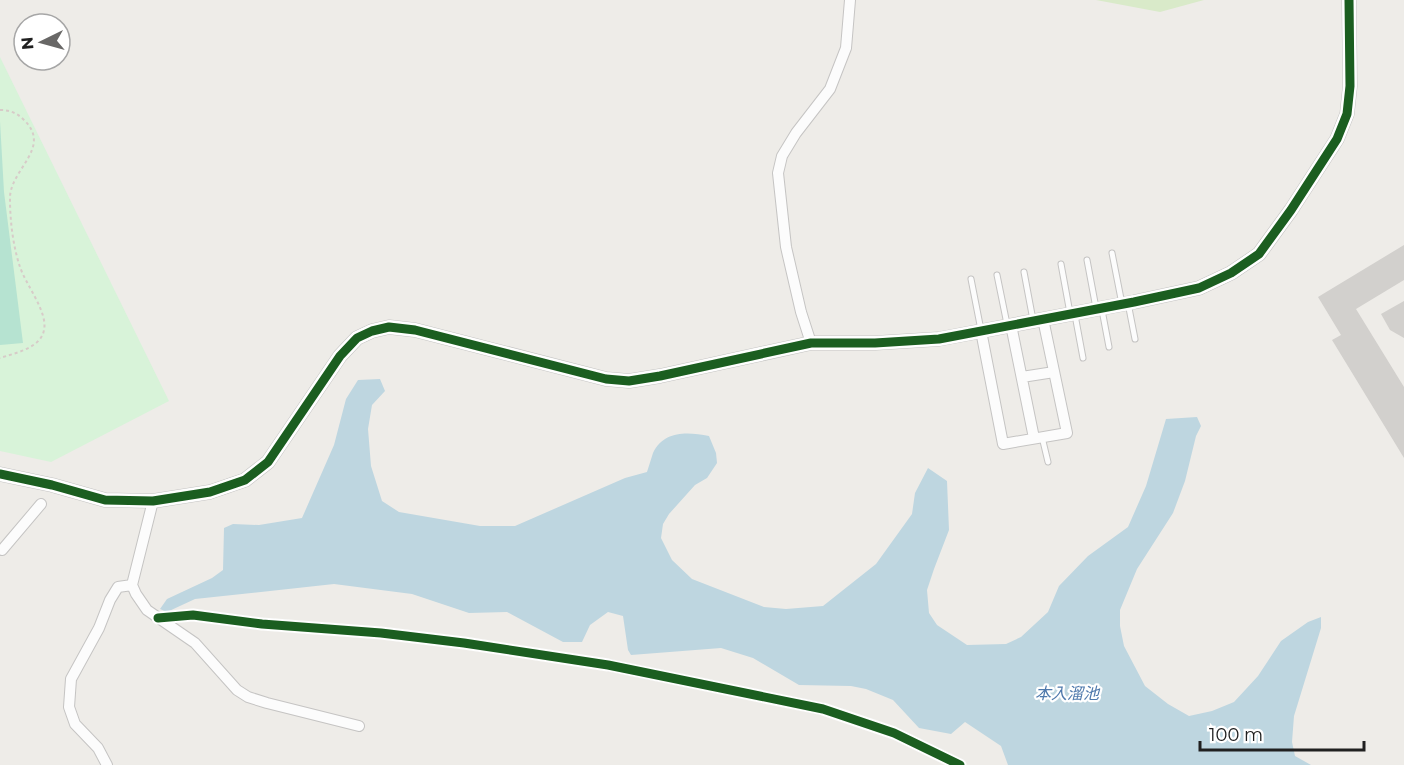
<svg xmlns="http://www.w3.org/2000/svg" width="1404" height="765" viewBox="0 0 1404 765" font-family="Montserrat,'Noto Sans JP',sans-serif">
  <rect width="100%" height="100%" fill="#eeece8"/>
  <path fill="#d9eac9" d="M 1096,0 L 1204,0 L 1160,12 Z"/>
  <path fill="#d8f3d9" d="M 0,57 L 169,401 L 51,462 L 0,451 Z"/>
  <path fill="#b6e3d1" d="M 0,121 L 4,192 L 23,343 L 0,345 Z"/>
  <path fill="#bed6e0" d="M 380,379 L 385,391 L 372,405 L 368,429 L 371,466 L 382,501 L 399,512 L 480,526 L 515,526 L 625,478 L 647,472 C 649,466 651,459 653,453 C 664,430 688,432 709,436 L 716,453 L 717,463 L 707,478 L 695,485 L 669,514 L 663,524 L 661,538 L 672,560 L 692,579 L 764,607 L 786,609 L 823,606 L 876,564 L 912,514 L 915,493 L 928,468 L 947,481 L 949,530 L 934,569 L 927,590 L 929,613 L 937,625 L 967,645 L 1006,644 L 1021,637 L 1048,612 L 1059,586 L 1088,556 L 1128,527 L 1146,486 L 1166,419 L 1197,417 L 1201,426 L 1196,436 L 1185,481 L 1173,513 L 1137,569 L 1120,610 L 1120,626 L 1124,646 L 1145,686 L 1168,704 L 1189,716 L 1212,711 L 1234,702 L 1258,676 L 1281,641 L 1308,622 L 1321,617 L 1321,628 L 1294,716 L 1292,742 L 1295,756 L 1311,765 L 1008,765 L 1001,746 L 965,722 L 951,734 L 919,728 L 893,700 L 866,689 L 851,686 L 799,685 L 753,658 L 721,648 L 631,655 L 628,650 L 623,616 L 608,612 L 590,625 L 582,642 L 563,642 L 507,612 L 469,613 L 412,594 L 334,584 L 195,599 L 167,612 L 160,609 L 167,599 L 212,578 L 223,570 L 224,528 L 233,524 L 259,525 L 302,518 L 334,445 L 346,399 L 358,380 Z"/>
  <path fill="#d2d0cd" d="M 1404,245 L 1404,280 L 1356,309 L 1404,387 L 1404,458 L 1332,340 L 1341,335 L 1318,297 Z
    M 1404,301 L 1404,338 L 1390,330 L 1381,314 Z"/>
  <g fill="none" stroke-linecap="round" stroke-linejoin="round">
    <g stroke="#c5c4c3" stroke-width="7">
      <path id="service" d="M 1112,253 L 1122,304
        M 1087,260 L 1096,308
        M 1061,264 L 1070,313
        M 1024,272 L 1033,320
        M 997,275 L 1007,324
        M 971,279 L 981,330
        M 1128,303 L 1135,339
        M 1102,310 L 1109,347
        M 1075,315 L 1083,358
        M 1042,437 L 1048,462"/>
    </g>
    <g stroke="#c5c4c3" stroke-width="12">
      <path id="minor" d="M 1011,325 L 1034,438
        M 981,331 L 1003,444 L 1067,433 L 1043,319
        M 811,343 L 801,312 L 786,247 L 778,173 L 782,156 L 796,133 L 830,89 L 846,48 L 850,0
        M 1022,377 L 1054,372
        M 153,501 L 132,585 L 136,594 L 147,610 L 195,643 L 237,690 L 248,697 L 267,703 L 359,726
        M 2,550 L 41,504
        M 158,618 L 193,615 L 262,624 L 381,633 L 464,643 L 608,665 L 823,709 L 894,733 L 960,765
        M 107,765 L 98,748 L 75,724 L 69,707 L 71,679 L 99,628 L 110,600 L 118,587 L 132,585"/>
    </g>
    <g stroke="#c5c4c3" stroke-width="15">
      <path id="tertiary" d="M 0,474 L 52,485 L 105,500 L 153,501 L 210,492 L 245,480 L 268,462 L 340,356 L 357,338 L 372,331 L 389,327 L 415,330 L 606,379 L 629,381 L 660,376 L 811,343 L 875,343 L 939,339 L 1134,302 L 1199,288 L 1231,273 L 1259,254 L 1291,210 L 1337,139 L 1347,114 L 1350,86 L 1349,0"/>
    </g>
    <path stroke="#d7cbc8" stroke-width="2" stroke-dasharray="3 3" stroke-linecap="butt" d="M 0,110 C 10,110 17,113 24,120 C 53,148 9,170 10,199 C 10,221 13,246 20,267 C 26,285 48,312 44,330 C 41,348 15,353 0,358"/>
    <use href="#service" stroke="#fcfcfc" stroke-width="5"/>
    <use href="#minor" stroke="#fcfcfc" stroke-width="10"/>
    <use href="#tertiary" stroke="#fcfcfc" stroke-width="14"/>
    <g stroke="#fff" stroke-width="13">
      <path id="cycleway" d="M 0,474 L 52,485 L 105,500 L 153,501 L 210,492 L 245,480 L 268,462 L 340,356 L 357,338 L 372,331 L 389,327 L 415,330 L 606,379 L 629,381 L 660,376 L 811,343 L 875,343 L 939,339 L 1134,302 L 1199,288 L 1231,273 L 1259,254 L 1291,210 L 1337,139 L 1347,114 L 1350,86 L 1349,0
        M 158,618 L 193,615 L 262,624 L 381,633 L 464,643 L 608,665 L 823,709 L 894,733 L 960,765"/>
    </g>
    <use href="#cycleway" stroke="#1b5e20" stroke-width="9"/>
  </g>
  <g text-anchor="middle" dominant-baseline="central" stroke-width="4.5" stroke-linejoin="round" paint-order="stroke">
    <g font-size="16" font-style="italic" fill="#4f79ac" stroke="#fff">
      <text x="1067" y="693">本入溜池</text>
    </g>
  </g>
  <g transform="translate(42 42) rotate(265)"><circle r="28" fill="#ffffff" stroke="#a6a6a6" stroke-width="1.5"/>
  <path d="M0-4.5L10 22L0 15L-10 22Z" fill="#686766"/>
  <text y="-9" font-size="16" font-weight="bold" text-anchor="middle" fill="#202020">N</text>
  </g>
  <path d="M1200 741v9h164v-9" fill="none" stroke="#202020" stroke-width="3"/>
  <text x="1209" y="741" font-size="18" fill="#202020" stroke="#ffffff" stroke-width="4.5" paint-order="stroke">100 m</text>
</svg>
